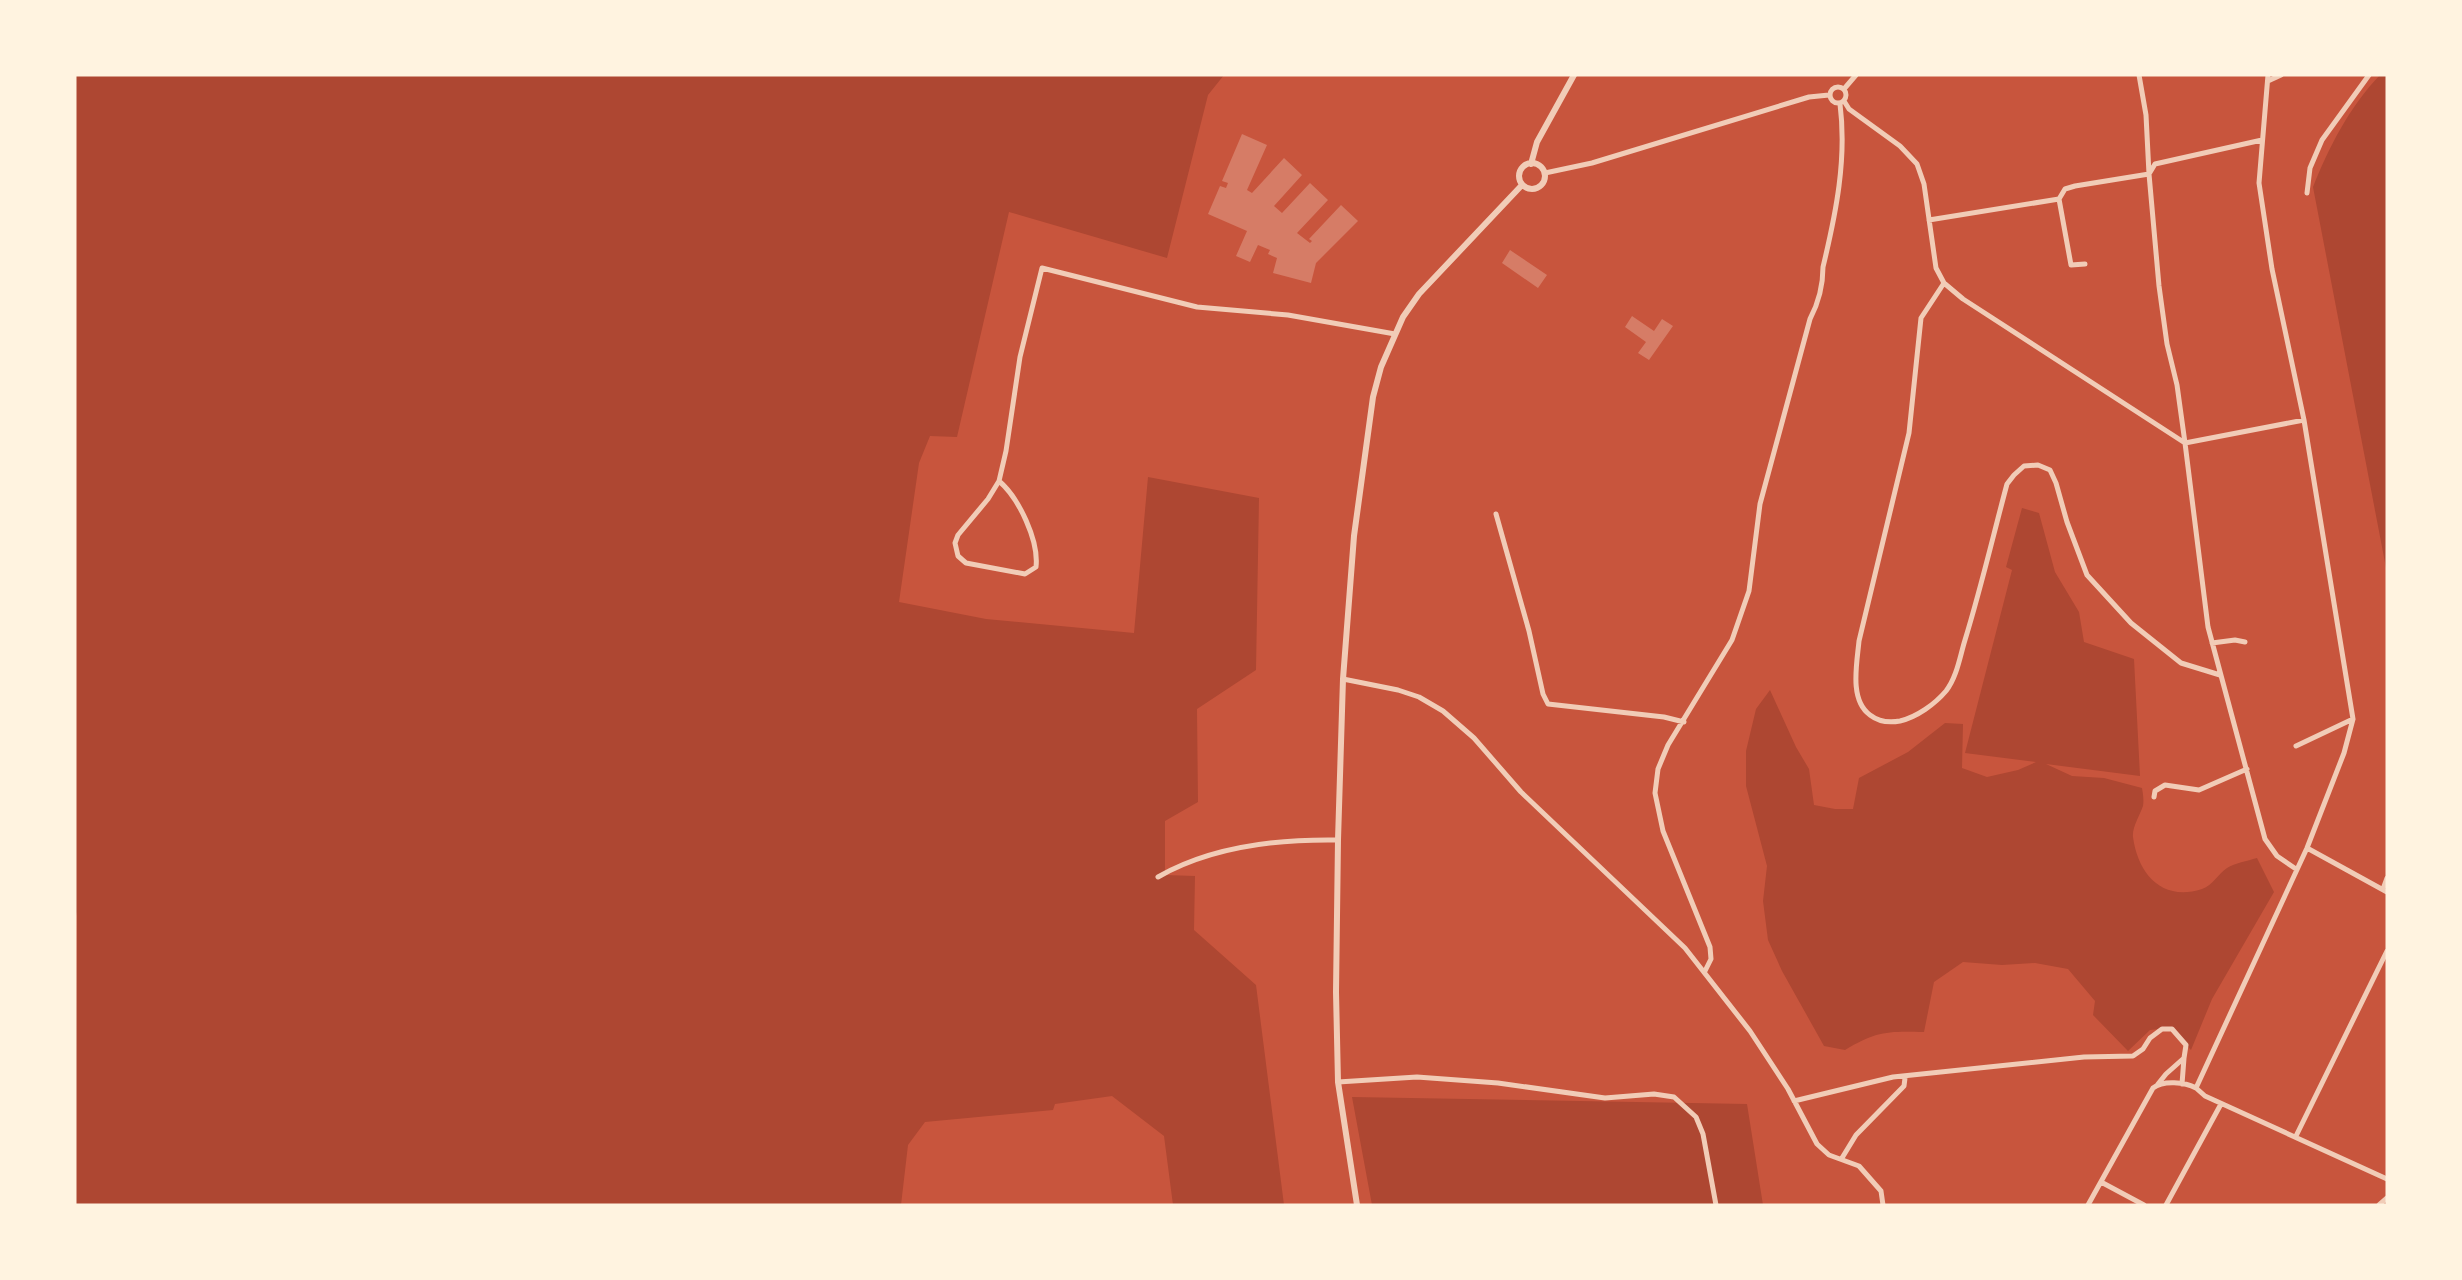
<svg xmlns="http://www.w3.org/2000/svg" width="2462" height="1280" viewBox="0 0 2462 1280" font-family="'Playfair Display',serif">
  <rect width="100%" height="100%" fill="#c8553d"/>
  <path fill="#ae4732" d="M 75,75 L 1224,75 L 1208,95 L 1167,258 L 1009,212 L 957,437 L 930,436 L 919,463 L 899,602 L 986,619 L 1134,633 L 1148,477 L 1259,498 L 1256,670 L 1197,709 L 1198,802 L 1165,821 L 1165,875 L 1195,876 L 1194,930 L 1256,985 L 1284,1205 L 1173,1205 L 1164,1136 L 1112,1096 L 1055,1104 L 1053,1110 L 925,1122 L 908,1145 L 901,1205 L 75,1205 L 77,916 L 75,907 Z
    M 2380,75 L 2387,75 L 2387,573 L 2313,187 C 2329,147 2350,106 2380,75 Z
    M 2022,508 L 2039,513 L 2055,572 L 2079,612 L 2084,642 L 2134,659 L 2140,776 L 2046,764 L 2072,776 L 2104,778 L 2142,788 C 2143,794 2144,800 2143,806 C 2140,815 2132,827 2133,837 C 2138,874 2162,902 2202,889 C 2213,885 2218,874 2227,868 C 2235,863 2247,861 2257,858 L 2274,892 L 2212,999 L 2191,1050 L 2170,1028 L 2150,1030 L 2128,1051 L 2093,1015 L 2095,1001 L 2068,969 L 2035,963 L 2002,965 L 1963,962 L 1934,982 L 1924,1032 C 1888,1031 1876,1031 1845,1050 L 1824,1046 L 1782,971 L 1768,940 L 1763,901 L 1767,866 L 1746,786 L 1746,751 L 1756,709 L 1770,690 L 1796,747 L 1809,769 L 1814,805 L 1835,809 L 1853,809 L 1859,778 L 1908,752 L 1945,723 L 1963,724 L 1962,768 L 1987,777 L 2018,770 L 2036,762 L 1965,753 L 2012,570 L 2006,567 Z
    M 1352,1097 L 1747,1104 L 1763,1205 L 1372,1205 Z"/>
  <path fill="#d67c66" d="M 1242,134 L 1267,145 L 1247,190 L 1252,193 L 1284,158 L 1302,175 L 1274,206 L 1282,213 L 1310,183 L 1328,200 L 1297,233 L 1310,243 L 1312,241 L 1309,239 L 1341,205 L 1358,221 L 1316,263 L 1311,283 L 1273,273 L 1277,258 L 1268,254 L 1270,250 L 1258,245 L 1250,262 L 1236,256 L 1247,231 L 1208,214 L 1220,186 L 1226,188 L 1228,183 L 1222,181 Z
    M 1510,250 L 1547,275 L 1538,288 L 1502,263 Z
    M 1632,316 L 1654,331 L 1662,319 L 1673,326 L 1649,360 L 1638,353 L 1646,342 L 1625,327 Z"/>
  <g fill="none" stroke-linecap="round" stroke-linejoin="round">
    <path stroke="#f1ccb7" stroke-width="5" d="M 2139,75 L 2146,115 L 2149,174 L 2159,286 L 2167,344 L 2177,385 L 2185,443 L 2208,627 L 2265,839 L 2277,856 L 2296,869
      M 2268,81 L 2281,75
      M1830 95a8 8 0 1 1 16 0a8 8 0 1 1-16 0Z
      M 1844,89 L 1856,75
      M 1844,101 L 1849,109 L 1900,146 L 1917,164 L 1924,184 L 1936,268 L 1944,283 L 1963,299 L 2185,443
      M 1545,173 L 1592,163 L 1809,97 L 1829,95
      M 2307,193 L 2310,168 L 2322,140 L 2369,75
      M 2059,199 L 2071,265 L 2085,264
      M 1929,220 L 2059,199 L 2065,189 L 2075,186 L 2149,174 L 2155,164 L 2262,140
      M 1944,283 L 1921,318 L 1909,433 L 1859,641 C 1857,663 1849,700 1870,715 C 1879,722 1889,723 1900,721 C 1917,717 1935,704 1946,691 C 1957,677 1960,656 1965,640 C 1981,588 1993,536 2007,484 L 2014,475 L 2024,466 L 2038,465 L 2050,470 L 2056,483 L 2067,522 L 2087,575 L 2131,623 L 2181,663 L 2220,675
      M 2185,443 L 2304,420
      M 999,481 C 1019,498 1039,541 1036,567 L 1025,574 L 966,563 L 958,556 L 955,543 L 958,535 L 988,499 L 999,481 L 1006,451 L 1020,357 L 1042,268 L 1197,307 L 1288,315 L 1395,334
      M 1496,514 L 1529,631 L 1543,694 L 1548,704 L 1664,717 L 1684,722
      M 2212,643 L 2235,640 L 2245,642
      M 1343,679 L 1398,690 L 1419,697 L 1443,711 L 1474,738 L 1521,792 L 1685,948 L 1750,1031 L 1788,1089 L 1817,1144 L 1829,1155 L 1859,1166 L 1881,1191 L 1883,1205
      M 2296,746 L 2353,719
      M 2154,797 L 2155,791 L 2165,785 L 2199,790 L 2247,769
      M 2307,848 L 2387,892
      M 1158,877 C 1212,846 1277,839 1338,840
      M 2383,889 L 2387,878
      M 1705,971 L 1711,959 L 1710,947 L 1663,831 L 1655,793 L 1658,769 L 1668,745 L 1732,640 L 1749,591 L 1760,504 L 1810,319 C 1819,302 1823,286 1823,267 C 1836,213 1847,159 1840,104
      M 1338,1082 L 1417,1077 L 1498,1083 L 1605,1098 L 1654,1094 L 1674,1097 L 1696,1117 L 1703,1134 L 1716,1205
      M 2182,1084 L 2184,1058
      M 2196,1088 L 2205,1096 L 2387,1179
      M 1794,1101 L 1893,1077 L 2084,1057 L 2133,1056 L 2143,1049 L 2150,1038 L 2162,1029 L 2172,1029 L 2186,1045 L 2184,1058 L 2166,1074 L 2158,1084
      M 2296,1136 L 2387,951
      M 1842,1158 L 1856,1135 L 1904,1086 L 1905,1078
      M 2101,1182 L 2144,1205
      M 2088,1205 L 2153,1088 C 2163,1080 2185,1082 2196,1088 L 2307,848 L 2344,753 L 2353,719 L 2304,420 L 2272,269 L 2259,183 L 2268,75
      M 2166,1205 L 2221,1104
      M 2379,1205 L 2387,1198"/>
    <path stroke="#f1ccb7" stroke-width="6" d="M1519 176a13 13 0 1 1 26 0a13 13 0 1 1-26 0Z
      M 1531,164 L 1537,142 L 1574,75
      M 1357,1205 L 1338,1082 L 1336,992 L 1338,840 L 1343,679 L 1354,536 L 1373,397 L 1381,367 L 1403,317 L 1419,294 L 1522,185"/>
  </g>
  <rect width="2462" height="1280" fill="none" stroke="#fff3e0" stroke-width="153"/>
</svg>
